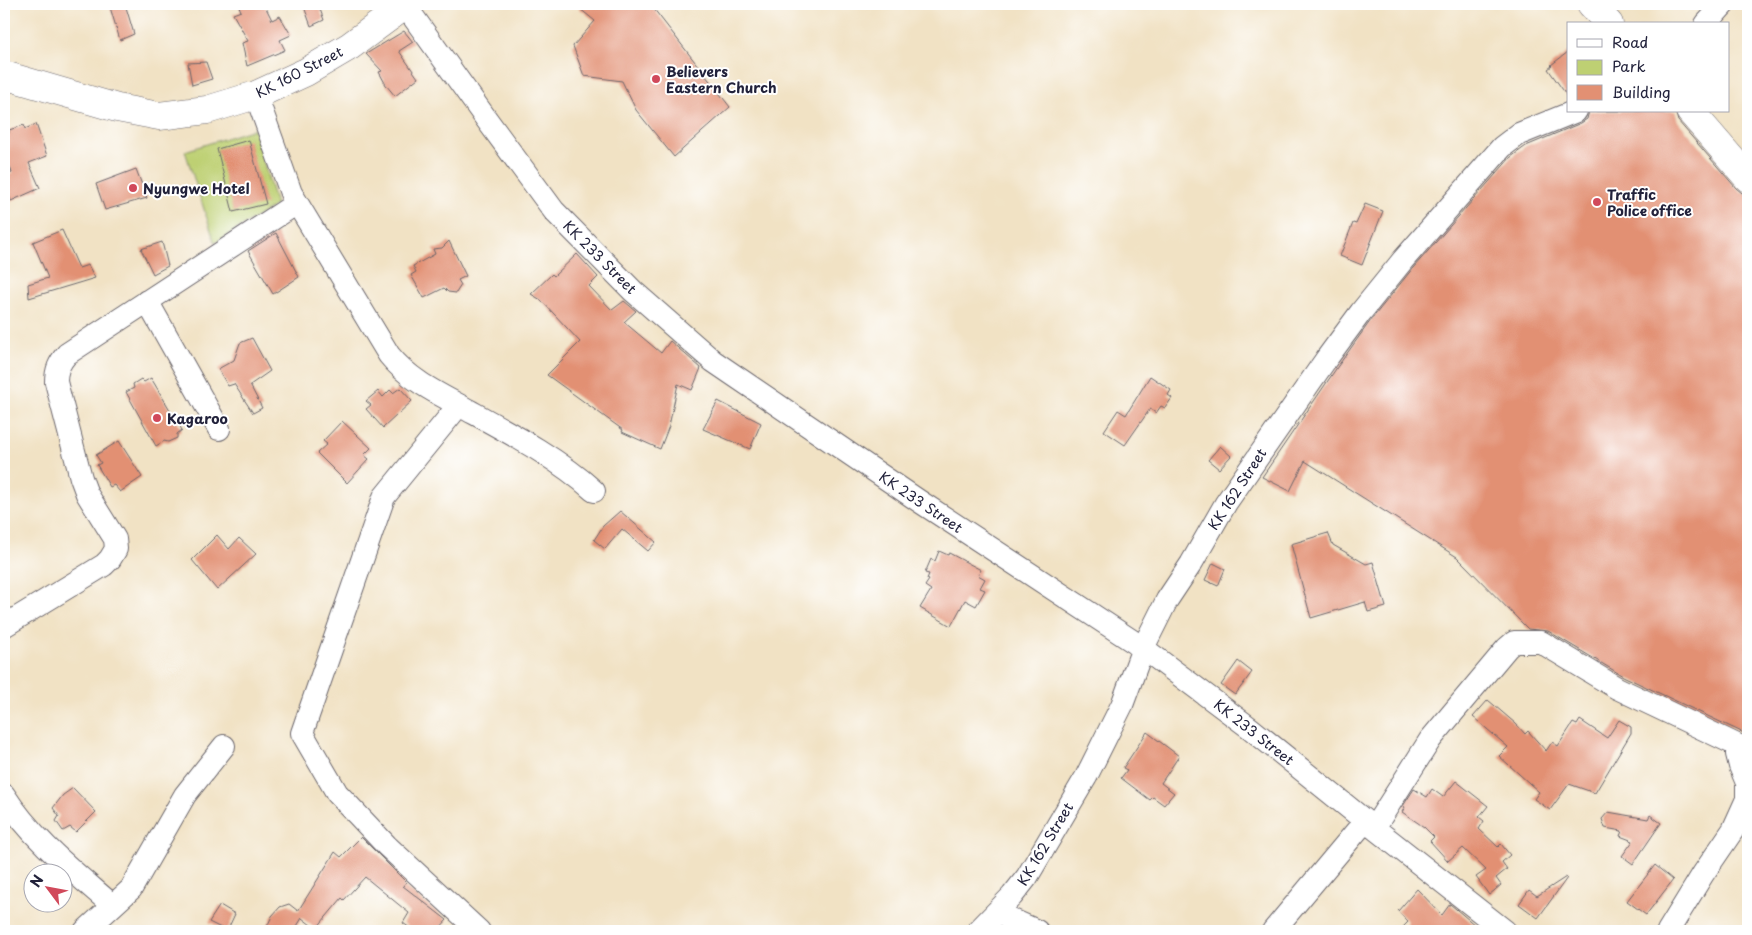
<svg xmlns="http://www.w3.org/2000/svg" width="1752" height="935" viewBox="0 0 1752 935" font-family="'Playpen Sans',sans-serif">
  <rect width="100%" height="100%" fill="#fff"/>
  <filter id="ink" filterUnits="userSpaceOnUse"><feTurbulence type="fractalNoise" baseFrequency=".02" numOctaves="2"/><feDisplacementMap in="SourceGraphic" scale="10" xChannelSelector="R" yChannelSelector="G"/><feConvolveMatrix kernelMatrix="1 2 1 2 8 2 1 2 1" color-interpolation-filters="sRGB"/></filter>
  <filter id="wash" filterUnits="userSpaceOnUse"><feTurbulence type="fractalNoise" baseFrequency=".0096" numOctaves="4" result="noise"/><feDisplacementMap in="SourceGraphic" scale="20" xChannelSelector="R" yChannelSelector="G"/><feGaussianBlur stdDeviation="1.12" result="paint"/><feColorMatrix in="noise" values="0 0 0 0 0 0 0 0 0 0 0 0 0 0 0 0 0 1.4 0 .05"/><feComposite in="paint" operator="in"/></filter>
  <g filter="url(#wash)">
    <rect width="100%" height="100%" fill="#f1e2c4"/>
    <path fill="#bed073" stroke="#707957" d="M 254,129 L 276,205 L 215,243 L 185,151 Z"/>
    <g id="blocks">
      <path fill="#e29073" d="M 109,4 L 125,4 L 134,34 L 120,40 Z
        M 238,4 L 264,4 L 272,20 L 280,16 L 291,35 L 280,40 L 285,50 L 247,66 L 242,43 L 248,41 L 233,14 L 241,11 Z
        M 303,4 L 318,4 L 324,20 L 311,26 Z
        M 574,4 L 650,4 L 730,107 L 674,157 L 636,110 L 622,81 L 584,76 L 573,46 L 595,21 Z
        M 404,31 L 413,42 L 399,51 L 418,78 L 395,96 L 386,85 L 379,72 L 382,71 L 366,54 Z
        M 1568,52 L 1568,97 L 1548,69 L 1552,66 L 1551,65 Z
        M 206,62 L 212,79 L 192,85 L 188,63 Z
        M 1589,111 L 1675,111 L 1678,121 L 1736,188 L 1742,193 L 1748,193 L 1748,735 L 1623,676 L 1548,631 L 1528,629 L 1457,557 L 1305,461 L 1290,491 L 1262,477 L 1338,366 L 1371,320 L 1413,268 L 1511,157 L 1526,146 L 1581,123 L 1587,119 Z
        M 36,124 L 47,156 L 29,163 L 40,188 L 11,201 L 4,183 L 4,176 L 12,173 L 4,150 L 4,135 L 9,133 L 9,130 L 24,125 L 25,129 Z
        M 249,140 L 266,204 L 233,212 L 217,149 Z
        M 136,169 L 147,198 L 105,210 L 96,184 Z
        M 1365,204 L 1383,211 L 1362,265 L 1340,256 L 1353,223 L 1356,224 Z
        M 62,230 L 79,268 L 88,265 L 95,278 L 29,298 L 28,284 L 48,278 L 33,242 Z
        M 276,233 L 299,277 L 273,294 L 248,251 Z
        M 449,241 L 466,276 L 458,280 L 461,285 L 456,293 L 448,292 L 444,288 L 424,298 L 411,275 L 416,272 L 413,266 L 435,254 L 433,249 L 442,248 Z
        M 162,242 L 168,266 L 153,274 L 141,249 Z
        M 577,254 L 598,277 L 589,286 L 612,310 L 624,301 L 636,311 L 624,322 L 661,353 L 670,341 L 701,368 L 692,390 L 678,384 L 669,426 L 660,449 L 622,432 L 623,430 L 547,375 L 580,342 L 541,300 L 531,294 L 552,274 L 554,276 Z
        M 252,338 L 270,371 L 250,385 L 262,408 L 253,413 L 234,384 L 228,386 L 218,369 L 234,360 L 240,343 Z
        M 1150,376 L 1171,390 L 1168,395 L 1172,398 L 1165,408 L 1161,406 L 1156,413 L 1150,409 L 1125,445 L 1104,431 L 1118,410 L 1126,415 Z
        M 151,378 L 182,430 L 177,434 L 177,438 L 168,442 L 164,441 L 156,446 L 126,392 L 134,388 L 133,384 L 141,379 L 144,382 Z
        M 400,388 L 412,401 L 383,428 L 366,409 L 371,405 L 366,401 L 378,391 L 383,397 L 390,390 L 393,393 Z
        M 718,401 L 761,423 L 750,449 L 703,429 Z
        M 342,421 L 371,448 L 364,455 L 369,459 L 347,483 L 317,453 L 327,444 L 323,441 Z
        M 119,441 L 142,477 L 120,492 L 114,485 L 110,487 L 97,465 L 101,463 L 96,455 Z
        M 1220,446 L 1231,456 L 1219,469 L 1208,460 Z
        M 620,511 L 656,542 L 648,551 L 622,529 L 605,549 L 594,540 L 603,526 Z
        M 1328,533 L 1333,545 L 1366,564 L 1373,562 L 1386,607 L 1368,612 L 1365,602 L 1311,618 L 1291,544 Z
        M 217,535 L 229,549 L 239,538 L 256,554 L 217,590 L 192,560 Z
        M 939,551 L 948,555 L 949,553 L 981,570 L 978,575 L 985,579 L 980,588 L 985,590 L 976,606 L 965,600 L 951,626 L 920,608 L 931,590 L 925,586 L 929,580 L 927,579 L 929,574 L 925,573 L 931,559 L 935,561 Z
        M 1213,563 L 1225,569 L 1218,586 L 1205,580 Z
        M 1238,661 L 1252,672 L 1235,695 L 1221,685 Z
        M 1488,700 L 1516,724 L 1525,734 L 1528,731 L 1546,751 L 1552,742 L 1558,746 L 1573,723 L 1577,725 L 1580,720 L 1607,738 L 1619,720 L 1631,727 L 1631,733 L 1595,793 L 1569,784 L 1550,810 L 1534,799 L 1539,792 L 1499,756 L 1508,747 L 1473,717 Z
        M 1147,732 L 1179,756 L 1161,783 L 1174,793 L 1164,805 L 1153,797 L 1150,800 L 1121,778 L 1127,770 L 1123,768 Z
        M 1456,781 L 1488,806 L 1479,817 L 1484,821 L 1479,829 L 1498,847 L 1501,844 L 1510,855 L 1502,862 L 1507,869 L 1496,878 L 1501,885 L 1489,895 L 1476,877 L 1486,870 L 1463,848 L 1448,861 L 1430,841 L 1434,837 L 1424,827 L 1402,812 L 1405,807 L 1403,806 L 1414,789 L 1427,797 L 1432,789 L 1443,797 Z
        M 73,788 L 96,812 L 76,832 L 70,827 L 63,831 L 56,821 L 59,816 L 53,808 L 63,795 Z
        M 1608,812 L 1648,819 L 1650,815 L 1661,823 L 1633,864 L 1622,856 L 1633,841 L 1620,836 L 1622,831 L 1605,828 L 1602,819 Z
        M 361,837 L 406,882 L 403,886 L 447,920 L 437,931 L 414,931 L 403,923 L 409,913 L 365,877 L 344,900 L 342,898 L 316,929 L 302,918 L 294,931 L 265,931 L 272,916 L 280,907 L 289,904 L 298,911 L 335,852 L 341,857 Z
        M 1655,865 L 1673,880 L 1646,915 L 1627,901 Z
        M 1566,877 L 1567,878 L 1538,918 L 1519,904 L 1529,890 L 1537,896 Z
        M 1417,889 L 1442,915 L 1450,904 L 1482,931 L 1459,931 L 1452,926 L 1446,931 L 1399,931 L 1408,922 L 1398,911 Z
        M 220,905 L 235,914 L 227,931 L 209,922 Z"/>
    </g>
  </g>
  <g filter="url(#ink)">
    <use href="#blocks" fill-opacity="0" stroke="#6a656b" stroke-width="1"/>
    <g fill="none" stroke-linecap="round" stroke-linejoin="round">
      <g stroke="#6a656b" stroke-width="24">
        <path id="minor" d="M 404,4 L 487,120 L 554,211 L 633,291 L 713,361 L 919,501 L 1143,648 L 1250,728 L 1374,828 L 1505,931
          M 1706,24 L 1724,4
          M 297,203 L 389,355 C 410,381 439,394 468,410 C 510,433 559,459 594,491
          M 147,301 L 219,429
          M 459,405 L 384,497 L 302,733 L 337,793 L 387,846 L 479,931
          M 4,626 L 104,565 L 110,559 L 116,549 L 115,539 L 87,494 L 81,478 L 56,382 C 56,370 59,363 67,354 L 297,203 L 291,193 L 256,95
          M 4,795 C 32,839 73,871 112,905
          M 1374,828 L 1430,740 L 1507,648 L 1514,642 L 1541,642 L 1617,688 L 1739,746 L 1748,749
          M 997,913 L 1037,931
          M 85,931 L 131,889 L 185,795 L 224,746
          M 978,931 L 1012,896 L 1027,877 L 1086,777 L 1122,705 L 1143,648 L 1167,600 L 1191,564 L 1226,503 L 1327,358 L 1361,312 L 1403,260 L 1502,147 L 1519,134 L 1576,111
          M 1273,931 L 1365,821
          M 1668,931 L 1703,874 L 1733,830 L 1747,799 L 1747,783 L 1740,766 L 1737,754 L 1739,746"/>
      </g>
      <g stroke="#6a656b" stroke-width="29">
        <path id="major" d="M 1591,4 L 1609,24
          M 4,75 L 117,108 L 159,116 L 207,110 L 256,95 L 306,72 L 350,46 L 407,4
          M 1690,111 L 1748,178"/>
      </g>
      <use href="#minor" stroke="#fff" stroke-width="22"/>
      <use href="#major" stroke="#fff" stroke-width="28"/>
    </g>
  </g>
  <g fill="#d1495b" stroke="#fff" stroke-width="2">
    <circle cx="656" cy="79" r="5"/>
    <circle cx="133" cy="188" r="5"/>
    <circle cx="1597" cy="202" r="5"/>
    <circle cx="157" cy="418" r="5"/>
  </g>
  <g text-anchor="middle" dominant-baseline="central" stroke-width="4" stroke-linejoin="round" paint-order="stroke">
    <g font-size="14" font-weight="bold" fill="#22223b" stroke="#fff" text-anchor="start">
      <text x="666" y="71">Believers<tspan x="666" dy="16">Eastern Church</tspan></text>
      <text x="143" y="188">Nyungwe Hotel</text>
      <text x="1607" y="194">Traffic<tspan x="1607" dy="16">Police office</tspan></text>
      <text x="167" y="418">Kagaroo</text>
    </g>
    <g font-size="14" fill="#22223b" stroke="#fff">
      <text transform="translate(299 72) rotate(-27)">KK 160 Street</text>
      <text transform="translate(600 257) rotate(45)">KK 233 Street</text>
      <text transform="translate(1237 489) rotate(-57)">KK 162 Street</text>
      <text transform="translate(921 502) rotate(34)">KK 233 Street</text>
      <text transform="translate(1254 732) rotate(38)">KK 233 Street</text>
      <text transform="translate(1045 844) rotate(-59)">KK 162 Street</text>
    </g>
  </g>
  <rect width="1752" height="935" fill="none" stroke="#fff" stroke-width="20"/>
  <rect x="1567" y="22" width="162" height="90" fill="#ffffff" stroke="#a7a7b1"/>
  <rect x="1577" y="39" width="25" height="8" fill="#ffffff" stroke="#a7a7b1"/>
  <text x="1612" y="48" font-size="15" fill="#22223b">Road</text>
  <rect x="1577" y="60" width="25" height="15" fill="#bed073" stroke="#a7a7b1"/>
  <text x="1612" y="72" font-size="15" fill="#22223b">Park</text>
  <rect x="1577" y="85" width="25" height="15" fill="#e29073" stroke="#a7a7b1"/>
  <text x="1612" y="98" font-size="15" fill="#22223b">Building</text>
  <g transform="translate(48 888) rotate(302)"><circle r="24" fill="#ffffff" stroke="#a7a7b1"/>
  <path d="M0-4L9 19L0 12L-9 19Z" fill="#d1495b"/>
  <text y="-8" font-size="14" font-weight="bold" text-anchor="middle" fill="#22223b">N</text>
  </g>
</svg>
